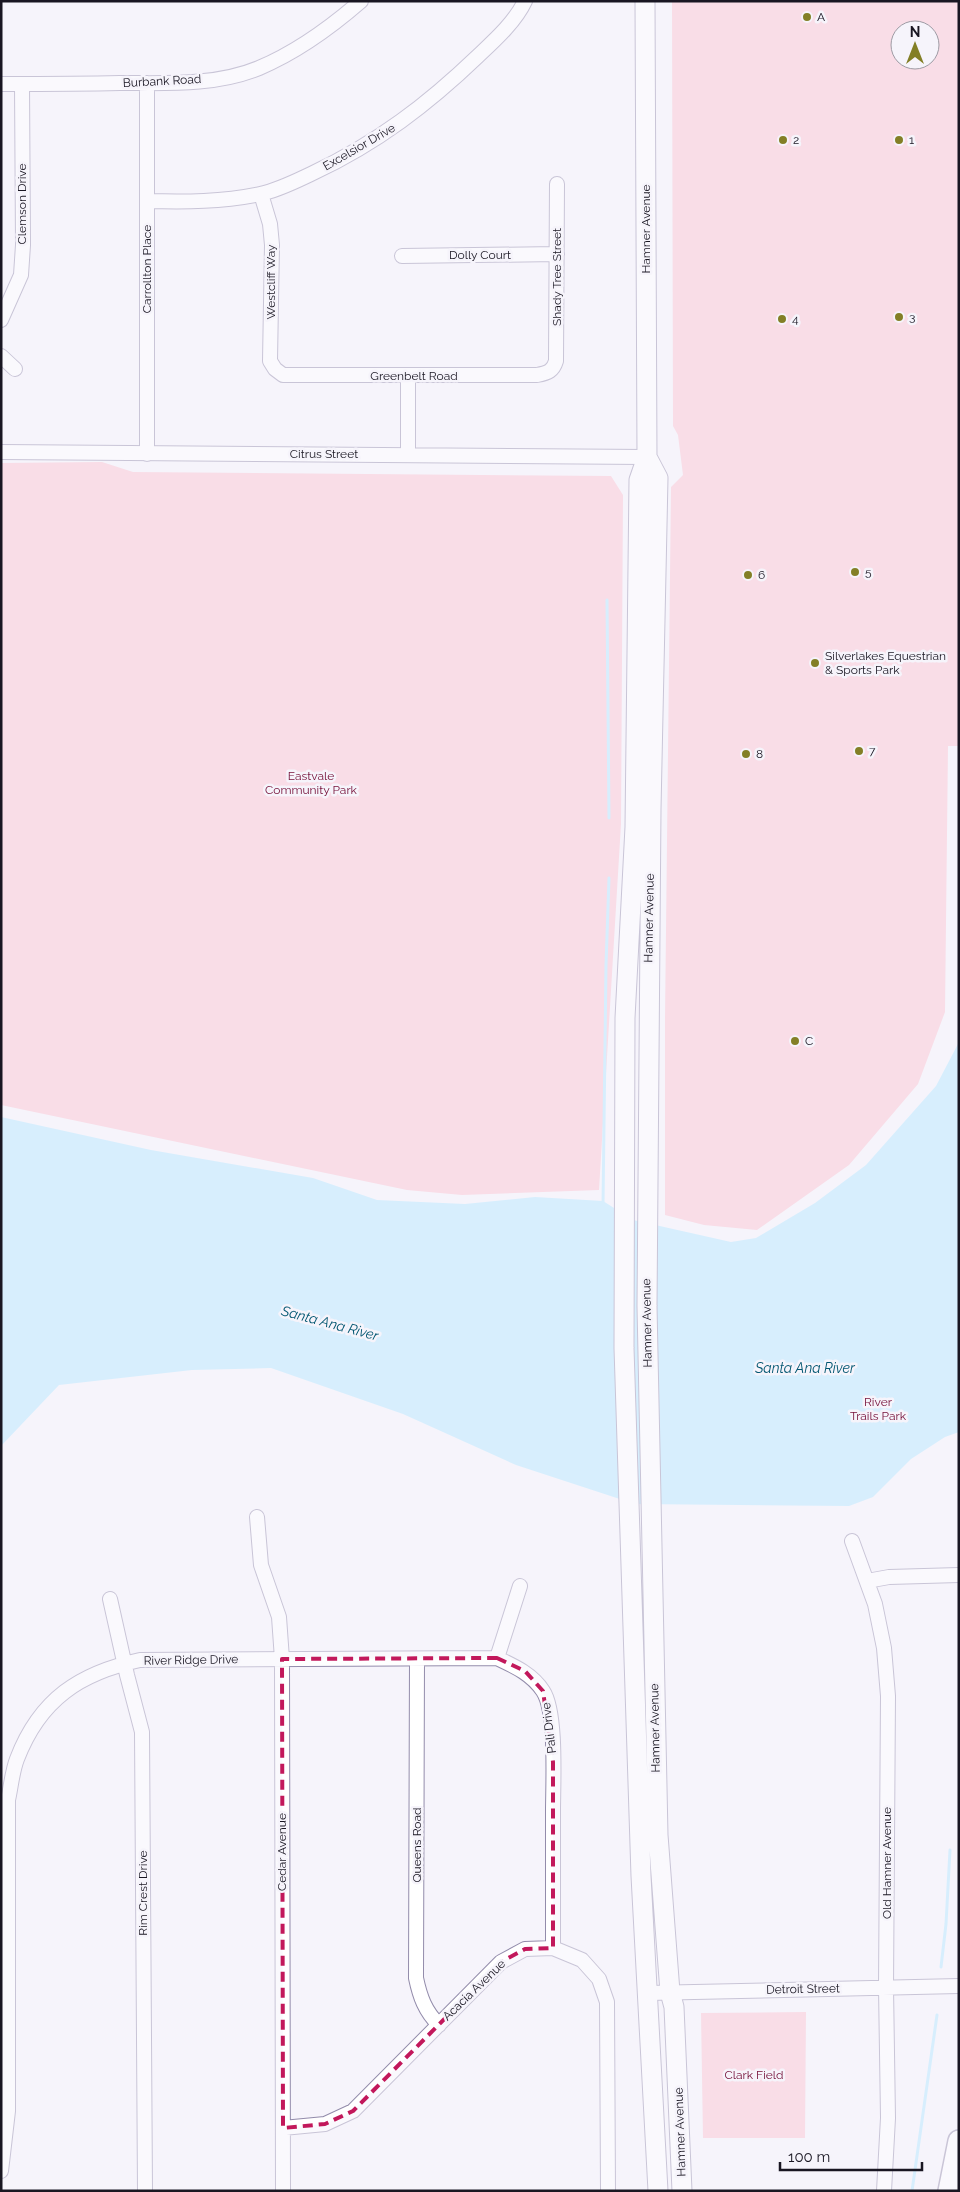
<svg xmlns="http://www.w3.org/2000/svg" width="960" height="2192" viewBox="0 0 960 2192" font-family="Raleway,sans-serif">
  <rect width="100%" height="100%" fill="#f6f4fb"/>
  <path fill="#fcc1ce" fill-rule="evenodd" d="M 672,1 L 959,1 L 959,746 L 948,746 L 945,1012 L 918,1084 L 849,1165 L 757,1230 L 704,1225 L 665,1215 L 665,1020 L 671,487 L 683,475 L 678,435 L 673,426 ZM 900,30 L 930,30 L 930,60 L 900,60 Z
    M 102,462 L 133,472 L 611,476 L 623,495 L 621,824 L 599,1190 L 462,1195 L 407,1190 L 1,1105 L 1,463 Z
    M 806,2012 L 805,2138 L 703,2138 L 701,2013 Z"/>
  <path fill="#b2e7ff" d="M 959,1042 L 959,1432 L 945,1437 L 911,1459 L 873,1497 L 849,1506 L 635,1504 L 516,1465 L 403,1414 L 271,1368 L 192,1370 L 59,1385 L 1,1446 L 1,1117 L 151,1150 L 313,1178 L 377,1200 L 465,1204 L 535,1197 L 603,1201 L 633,1220 L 731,1242 L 756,1238 L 815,1203 L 866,1165 L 936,1086 Z"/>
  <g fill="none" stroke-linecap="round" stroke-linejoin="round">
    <path stroke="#b2e7ff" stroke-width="3" d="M 607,600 L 609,818
      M 603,1205 L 606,965 L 609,878
      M 941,1967 L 946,1924 L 950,1850
      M 912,2191 L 937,2015"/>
    <g stroke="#938cab" stroke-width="16">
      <path id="minor" d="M 147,83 L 147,454
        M 1,84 C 41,84 80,84 120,83 C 165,83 216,86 259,68 C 297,52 330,28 361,1
        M 261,194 L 270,224 L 272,245 L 270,361 L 275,369 L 283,375 L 537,375 C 548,373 553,371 556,361 L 557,184
        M 147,201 C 185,202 223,202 260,194 C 279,190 296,181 313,173 C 377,143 428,104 478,56 C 495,40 515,22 525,1
        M 402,256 L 557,254
        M 1,320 L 21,275 L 23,245 L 22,84
        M 1,356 L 15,369
        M 408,376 L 408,455
        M 1,452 L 647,457
        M 257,1517 L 261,1565 L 279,1617 L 282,1659 L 283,2191
        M 852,1541 L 875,1604 L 884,1648 L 888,1696 L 886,1987 L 888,2118 L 884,2191
        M 867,1581 L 889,1577 L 959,1575
        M 110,1599 L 127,1675 L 142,1732 L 145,2191
        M 497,1658 L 520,1586
        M 417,1659 L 416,1978 C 420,1997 425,2011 439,2025
        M 648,1993 L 959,1986
        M 283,2128 L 325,2124 L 353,2111 L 501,1962 L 525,1949 L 553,1948 L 582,1960 L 599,1979 L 607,2002 L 608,2191
        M 1,2171 L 8,2111 L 8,1800 C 11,1787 12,1772 17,1759 C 40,1699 80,1673 140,1660 L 497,1658 C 514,1666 532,1674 543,1691 C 557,1712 553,1784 553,1811 C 553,1857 553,1902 553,1948"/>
    </g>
    <g stroke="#938cab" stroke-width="21">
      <path id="major" d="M 645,1 L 647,457 L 639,480 L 635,827 L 625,1018 L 624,1348 L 641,1876 L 658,2191
        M 647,457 L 658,478 L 651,809 L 647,1306 L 658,1835 L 670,1992 L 674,2007 L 682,2191"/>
    </g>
    <g stroke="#938cab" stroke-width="24">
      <path id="highway" d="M 949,2191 L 959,2141"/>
    </g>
    <use href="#minor" stroke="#fff" stroke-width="14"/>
    <use href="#major" stroke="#fff" stroke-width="19"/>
    <use href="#highway" stroke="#fff" stroke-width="21"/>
  </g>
  <path d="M0 0H960V2192H0ZM 497,1658 L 525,1671 L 543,1691 L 553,1762 L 553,1948 L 525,1949 L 501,1962 L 353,2111 L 325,2124 L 283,2128 L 282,1659 Z" fill="#f6f4fb" fill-opacity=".55" fill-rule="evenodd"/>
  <path fill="none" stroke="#c2185b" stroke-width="4" stroke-dasharray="10 6" stroke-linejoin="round" d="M 497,1658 L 525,1671 L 543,1691 L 553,1762 L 553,1948 L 525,1949 L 501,1962 L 353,2111 L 325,2124 L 283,2128 L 282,1659 Z"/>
  <g fill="#837f26" stroke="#f6f4fb" stroke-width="2">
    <circle cx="807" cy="17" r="5"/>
    <circle cx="783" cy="140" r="5"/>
    <circle cx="899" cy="140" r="5"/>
    <circle cx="899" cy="317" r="5"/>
    <circle cx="782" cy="319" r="5"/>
    <circle cx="855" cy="572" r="5"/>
    <circle cx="748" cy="575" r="5"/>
    <circle cx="815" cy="663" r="5"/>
    <circle cx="859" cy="751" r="5"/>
    <circle cx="746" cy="754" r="5"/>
    <circle cx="795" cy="1041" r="5"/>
  </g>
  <g text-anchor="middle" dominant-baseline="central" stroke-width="5" stroke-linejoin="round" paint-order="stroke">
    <g font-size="12" fill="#191622" stroke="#f6f4fb" text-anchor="start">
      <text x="817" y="17">A</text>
      <text x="793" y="140">2</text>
      <text x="909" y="140">1</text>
      <text x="909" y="317">3</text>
      <text x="792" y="319">4</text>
      <text x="865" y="572">5</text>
      <text x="758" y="575">6</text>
      <text x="825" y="656">Silverlakes Equestrian<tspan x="825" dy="14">&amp; Sports Park</tspan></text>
      <text x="869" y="751">7</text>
      <text x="756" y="754">8</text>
      <text x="805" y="1041">C</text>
    </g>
    <g font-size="12" fill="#191622" stroke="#f6f4fb">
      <text transform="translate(162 81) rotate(-3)">Burbank Road</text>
      <text transform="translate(359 147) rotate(-30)">Excelsior Drive</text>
      <text transform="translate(22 204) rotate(-90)">Clemson Drive</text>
      <text transform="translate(646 229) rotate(-90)">Hamner Avenue</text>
      <text x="480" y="255">Dolly Court</text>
      <text transform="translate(147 269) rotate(-90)">Carrollton Place</text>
      <text transform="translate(557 277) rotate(-90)">Shady Tree Street</text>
      <text transform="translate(271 282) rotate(-90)">Westcliff Way</text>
      <text x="414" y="376">Greenbelt Road</text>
      <text x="324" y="454">Citrus Street</text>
      <text transform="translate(649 918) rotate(-89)">Hamner Avenue</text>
      <text transform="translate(647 1323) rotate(-91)">Hamner Avenue</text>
      <text transform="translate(191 1660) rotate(-1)">River Ridge Drive</text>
      <text transform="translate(549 1728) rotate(-97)">Pali Drive</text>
      <text transform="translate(655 1728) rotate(-91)">Hamner Avenue</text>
      <text transform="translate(417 1845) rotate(-90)">Queens Road</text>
      <text transform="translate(282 1852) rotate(-90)">Cedar Avenue</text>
      <text transform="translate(887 1863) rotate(-90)">Old Hamner Avenue</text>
      <text transform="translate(143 1893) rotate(-90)">Rim Crest Drive</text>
      <text transform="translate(803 1989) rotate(-1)">Detroit Street</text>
      <text transform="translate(474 1990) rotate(-44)">Acacia Avenue</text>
      <text transform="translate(680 2132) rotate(-92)">Hamner Avenue</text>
    </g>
    <g font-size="12" fill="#740e37" stroke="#f6f4fb">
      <text x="311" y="776">Eastvale<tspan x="311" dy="14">Community Park</tspan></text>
      <text x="878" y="1402">River<tspan x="878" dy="14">Trails Park</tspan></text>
      <text x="754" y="2075">Clark Field</text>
    </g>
    <g font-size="14" font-style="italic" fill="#025671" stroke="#f6f4fb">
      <text transform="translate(330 1323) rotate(15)">Santa Ana River</text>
      <text x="805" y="1368">Santa Ana River</text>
    </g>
  </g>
  <rect width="960" height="2192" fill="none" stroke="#191622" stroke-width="5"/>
  <g transform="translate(915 45)"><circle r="24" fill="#f6f4fb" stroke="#9e9ba4"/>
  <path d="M0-4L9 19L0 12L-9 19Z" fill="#837f26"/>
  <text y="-8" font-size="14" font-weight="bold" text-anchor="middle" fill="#191622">N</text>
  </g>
  <path d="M780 2162v8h142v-8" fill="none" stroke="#191622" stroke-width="2.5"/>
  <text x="788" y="2162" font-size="15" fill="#191622" stroke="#f6f4fb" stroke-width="4" paint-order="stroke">100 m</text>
</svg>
